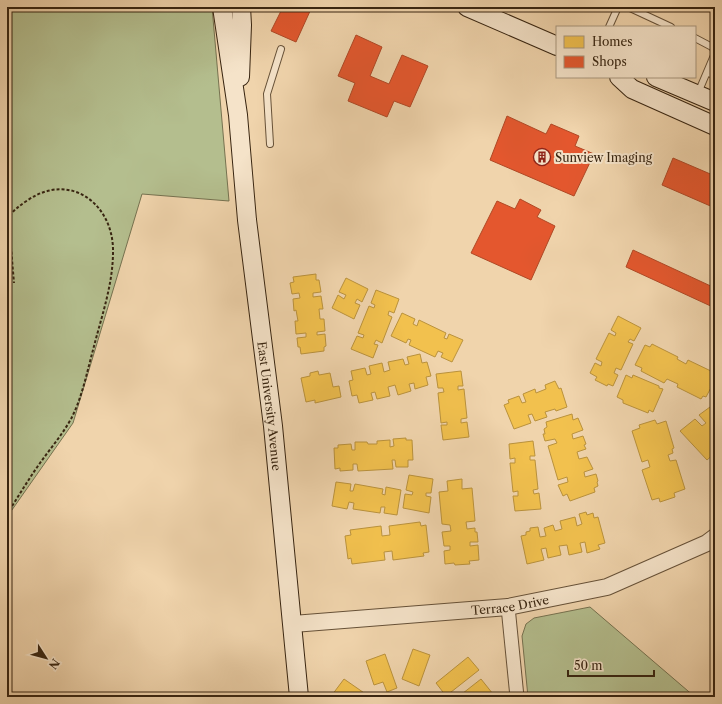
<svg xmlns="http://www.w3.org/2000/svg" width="722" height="704" viewBox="0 0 722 704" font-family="'Libre Caslon Text',serif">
  <rect width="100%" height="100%" fill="#f0d4ac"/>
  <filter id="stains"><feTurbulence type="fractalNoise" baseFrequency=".005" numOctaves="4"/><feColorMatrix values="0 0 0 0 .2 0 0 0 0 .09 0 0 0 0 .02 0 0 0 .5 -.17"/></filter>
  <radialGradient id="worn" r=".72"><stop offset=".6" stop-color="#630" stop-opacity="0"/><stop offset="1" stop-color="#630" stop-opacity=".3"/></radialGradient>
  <path fill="#b4be8e" stroke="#767250" d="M 7,7 L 212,7 L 229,201 L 142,194 L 73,423 L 7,517 Z
    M 590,607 L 695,697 L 528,697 L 522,636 L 526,624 L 534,618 Z"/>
  <path fill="#f2c14e" stroke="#ba923c" d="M 316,274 L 316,280 L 319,280 L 321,292 L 313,293 L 313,297 L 321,296 L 323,309 L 319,309 L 320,319 L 324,319 L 325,331 L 317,332 L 317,335 L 325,334 L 326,346 L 324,347 L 324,351 L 301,354 L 300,347 L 298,347 L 297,338 L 306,337 L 306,333 L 296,334 L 295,321 L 298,321 L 296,310 L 294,311 L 293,299 L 300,298 L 299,293 L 292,294 L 290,283 L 294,282 L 293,277 Z
    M 346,278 L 368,289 L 362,302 L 357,299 L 355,303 L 360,305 L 354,319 L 332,308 L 338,295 L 344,299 L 346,295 L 339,292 Z
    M 376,290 L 399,299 L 394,313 L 389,311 L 388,315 L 392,317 L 382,343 L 376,340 L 374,344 L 378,345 L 373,358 L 351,349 L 357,336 L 363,338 L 364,335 L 358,333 L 369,306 L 374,308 L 375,305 L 371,303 Z
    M 402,313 L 415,319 L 413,324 L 417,326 L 419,320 L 446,333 L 444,338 L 447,339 L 449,334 L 463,340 L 452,362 L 441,357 L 443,353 L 438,351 L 435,357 L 409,345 L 411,340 L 408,339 L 406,343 L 391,336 Z
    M 618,316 L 641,328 L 634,341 L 630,339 L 628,342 L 633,344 L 621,370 L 616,368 L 614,373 L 618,375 L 613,386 L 608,384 L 607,386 L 595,380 L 597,377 L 590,373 L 595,363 L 601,366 L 602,362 L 596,359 L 609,333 L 615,336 L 616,333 L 611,330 Z
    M 652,344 L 678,357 L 677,359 L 686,364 L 688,360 L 713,372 L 712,373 L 715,375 L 715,380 L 706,397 L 703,396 L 701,399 L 677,387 L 678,384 L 667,379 L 664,383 L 641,371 L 642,368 L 635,365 L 645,345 L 650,347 Z
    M 420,354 L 422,363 L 427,362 L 431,376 L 426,377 L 428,385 L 415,389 L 414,383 L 409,384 L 411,391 L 398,395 L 395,385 L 388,387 L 390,396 L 377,399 L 375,392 L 371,393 L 373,400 L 359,403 L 357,395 L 352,396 L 349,381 L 353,380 L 351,371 L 365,368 L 367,375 L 371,374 L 369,366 L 382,363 L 384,372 L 390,370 L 388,362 L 403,359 L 405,365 L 409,364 L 407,357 Z
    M 318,371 L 319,375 L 330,373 L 333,387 L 339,386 L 341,397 L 315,403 L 315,400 L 306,402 L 301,378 L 310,376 L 310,373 Z
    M 461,371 L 463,386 L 458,386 L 458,390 L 464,389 L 467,418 L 461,419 L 461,423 L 467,422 L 469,437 L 443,440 L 441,425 L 447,425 L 447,422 L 441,423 L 438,393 L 444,392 L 443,388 L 438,388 L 436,374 Z
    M 626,375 L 632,378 L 633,375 L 659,386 L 659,388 L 663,389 L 653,412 L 649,410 L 648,413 L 623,403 L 623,400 L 617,397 Z
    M 555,381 L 559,389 L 561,388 L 567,407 L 556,411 L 555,409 L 545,412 L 547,417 L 535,421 L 532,414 L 528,415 L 531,423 L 514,429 L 504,405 L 509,403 L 508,400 L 519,396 L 522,403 L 526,402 L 523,394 L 535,389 L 536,393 L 546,389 L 545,385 Z
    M 710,407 L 715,412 L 715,453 L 707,460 L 680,431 L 695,419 L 702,426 L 706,423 L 699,415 Z
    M 572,414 L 573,420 L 578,418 L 583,430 L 572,434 L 573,439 L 583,436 L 586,444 L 584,445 L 586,449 L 577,452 L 579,459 L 587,457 L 593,469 L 584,472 L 585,477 L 596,474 L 598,481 L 597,482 L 598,486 L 594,488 L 595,492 L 570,501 L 567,494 L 563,496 L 558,485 L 568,482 L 567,477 L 558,480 L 548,446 L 557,443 L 555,439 L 545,441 L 543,434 L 545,434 L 544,429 L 547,427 L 546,422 Z
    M 655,420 L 657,424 L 666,421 L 674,448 L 672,449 L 673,453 L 668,455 L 670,461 L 676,460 L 685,489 L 674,493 L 675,497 L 660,502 L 659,498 L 652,500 L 642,470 L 650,467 L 648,460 L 642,462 L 632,431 L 640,428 L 639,425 Z
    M 406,438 L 406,440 L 412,440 L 413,460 L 408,460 L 408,467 L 396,467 L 395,460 L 392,460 L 393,469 L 358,471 L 357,464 L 353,464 L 353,470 L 340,471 L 340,468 L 335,469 L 334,448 L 338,448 L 338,445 L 351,444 L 352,450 L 355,450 L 355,442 L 367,442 L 368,444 L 377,444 L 377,441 L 390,440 L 390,447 L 394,446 L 393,439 Z
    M 533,441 L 535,456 L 530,456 L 530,460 L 535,460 L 538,489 L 533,490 L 534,494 L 539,493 L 541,509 L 515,511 L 513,496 L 518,496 L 518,491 L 513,492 L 510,463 L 515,463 L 515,458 L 510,459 L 509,444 Z
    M 409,475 L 433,479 L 431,493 L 426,493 L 426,496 L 431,497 L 429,513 L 403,508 L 405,494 L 412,495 L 413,492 L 406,490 Z
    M 462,479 L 462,489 L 472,488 L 475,521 L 466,522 L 467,529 L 475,528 L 475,532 L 477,532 L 478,542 L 470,542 L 470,546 L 478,545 L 479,560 L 469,561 L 470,564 L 455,565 L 454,563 L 445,564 L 444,551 L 450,550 L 450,546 L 444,546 L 442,532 L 451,531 L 450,525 L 442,524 L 439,492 L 448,491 L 447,481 Z
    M 336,482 L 351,484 L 350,491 L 353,491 L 355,484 L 383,489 L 382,494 L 385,495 L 386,487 L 401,490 L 397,515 L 384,513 L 385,507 L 381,507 L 380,513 L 353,509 L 354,503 L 349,502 L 347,509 L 332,506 Z
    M 586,512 L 587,515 L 593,513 L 594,518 L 598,517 L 605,543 L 598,545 L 600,549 L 587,553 L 585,542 L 580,543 L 582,552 L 569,555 L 567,545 L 559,546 L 561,555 L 548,558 L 546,548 L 541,549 L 544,560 L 527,564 L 521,536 L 526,535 L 526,532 L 530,531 L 530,528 L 538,527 L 540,537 L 546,536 L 544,528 L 553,525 L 555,531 L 562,529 L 560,521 L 575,517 L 577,526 L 582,524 L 579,514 Z
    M 420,522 L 421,526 L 426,525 L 429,552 L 423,553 L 424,556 L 393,560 L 392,551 L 384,552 L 385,560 L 352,564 L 351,558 L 348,559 L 345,536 L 351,535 L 350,530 L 381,526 L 382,536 L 390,535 L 389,526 Z
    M 413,649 L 430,655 L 419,686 L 402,679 Z
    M 385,654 L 397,688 L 387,692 L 383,682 L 374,685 L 366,661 Z
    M 468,657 L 479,670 L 446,696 L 436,683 Z
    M 344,679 L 370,697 L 336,697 L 332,695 Z
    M 481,679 L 493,694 L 490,697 L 458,697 Z"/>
  <path fill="#e4572e" stroke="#b04825" d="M 283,7 L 308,7 L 311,9 L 296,42 L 271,31 Z
    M 356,35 L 382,47 L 370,76 L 389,84 L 402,55 L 428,66 L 410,107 L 394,101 L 387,117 L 348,101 L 355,83 L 338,76 Z
    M 507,116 L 546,134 L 551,124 L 579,136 L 575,146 L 594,154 L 574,196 L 490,160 Z
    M 673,158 L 715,176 L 715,208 L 662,185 Z
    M 520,199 L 541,210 L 537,217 L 555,226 L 531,280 L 471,253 L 497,201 L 515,209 Z
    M 633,250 L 715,288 L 715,308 L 626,267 Z"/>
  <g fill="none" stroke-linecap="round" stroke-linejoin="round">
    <g stroke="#665138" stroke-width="8">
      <path id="service" d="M 628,7 L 671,27
        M 609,27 L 618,7
        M 695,38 L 712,47 L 715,51
        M 707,72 L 715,76
        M 698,93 L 715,53
        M 270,144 L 267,94 L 281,49"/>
    </g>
    <g stroke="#665138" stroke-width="15">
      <path id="minor" d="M 508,607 L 517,697"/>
    </g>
    <g stroke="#665138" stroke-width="18">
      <g id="tertiary">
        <path id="s1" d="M 293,624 L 508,607 L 607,587 L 707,543 L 715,537"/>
      </g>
    </g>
    <g stroke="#382511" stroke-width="20">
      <g id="secondary">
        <path id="s2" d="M 222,7 L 238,115 L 247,220 L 273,426 L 299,697"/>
        <path d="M 467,7 L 557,46"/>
        <path d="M 240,77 L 242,25 L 241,7"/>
        <path d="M 619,77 L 632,89 L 715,126"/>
        <path d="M 656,77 L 715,102"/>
      </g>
    </g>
    <path stroke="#382511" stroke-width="2" stroke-dasharray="3 2" stroke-linecap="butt" d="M 7,220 C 12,211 19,206 28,200 C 71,171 114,205 113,252 C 113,285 101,318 93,350 C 87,372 82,398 71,419 C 62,435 50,449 40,463 C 28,480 18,497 7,514
      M 7,243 L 11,248 L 14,283"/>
    <use href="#service" stroke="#f5e3c9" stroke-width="6"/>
    <use href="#minor" stroke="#f5e3c9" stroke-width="13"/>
    <use href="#tertiary" stroke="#f5e3c9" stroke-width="16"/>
    <use href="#secondary" stroke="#f5e3c9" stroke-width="18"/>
  </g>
  <defs>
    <g id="building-ring" transform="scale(0.9)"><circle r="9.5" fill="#f5e3c9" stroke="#8f2418" stroke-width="1.5"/><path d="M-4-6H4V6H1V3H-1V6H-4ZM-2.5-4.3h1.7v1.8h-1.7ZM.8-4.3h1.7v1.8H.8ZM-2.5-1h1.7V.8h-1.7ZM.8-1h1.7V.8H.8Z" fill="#8f2418"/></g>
  </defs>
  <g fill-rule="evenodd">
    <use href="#building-ring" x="542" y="157"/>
  </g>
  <g text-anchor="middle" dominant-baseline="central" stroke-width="4" stroke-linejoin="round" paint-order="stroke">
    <g font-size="12" fill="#382511" stroke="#f5e3c9" text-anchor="start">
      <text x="555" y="157">Sunview Imaging</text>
    </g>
    <g font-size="12" fill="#382511" stroke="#f5e3c9">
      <text stroke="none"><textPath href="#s2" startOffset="402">East University Avenue</textPath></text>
      <text stroke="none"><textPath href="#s1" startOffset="218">Terrace Drive</textPath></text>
    </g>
  </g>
  <rect width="722" height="704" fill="none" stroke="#f0d4ac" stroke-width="24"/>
  <rect x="8" y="8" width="706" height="688" fill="none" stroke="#382511" stroke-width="2"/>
  <rect x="12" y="12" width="698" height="680" fill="none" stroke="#382511"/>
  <rect x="556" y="26" width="140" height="52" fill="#f5e3c9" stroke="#a9977f"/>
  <rect x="564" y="36" width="20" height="12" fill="#f2c14e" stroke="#a9977f"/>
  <text x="592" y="46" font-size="12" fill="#382511">Homes</text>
  <rect x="564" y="56" width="20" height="12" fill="#e4572e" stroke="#a9977f"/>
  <text x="592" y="66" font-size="12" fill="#382511">Shops</text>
  <g transform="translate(46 658) rotate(126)" stroke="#f5e3c9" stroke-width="3" paint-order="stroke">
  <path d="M0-3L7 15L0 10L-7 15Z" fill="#382511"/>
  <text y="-6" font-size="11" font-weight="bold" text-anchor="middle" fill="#382511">N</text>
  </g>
  <path d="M568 670v6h86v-6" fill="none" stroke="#382511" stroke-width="2"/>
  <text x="574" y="670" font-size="12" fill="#382511" stroke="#f5e3c9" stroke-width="3" paint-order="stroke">50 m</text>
  <rect width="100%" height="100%" filter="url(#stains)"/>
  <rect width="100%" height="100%" fill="url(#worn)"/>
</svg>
